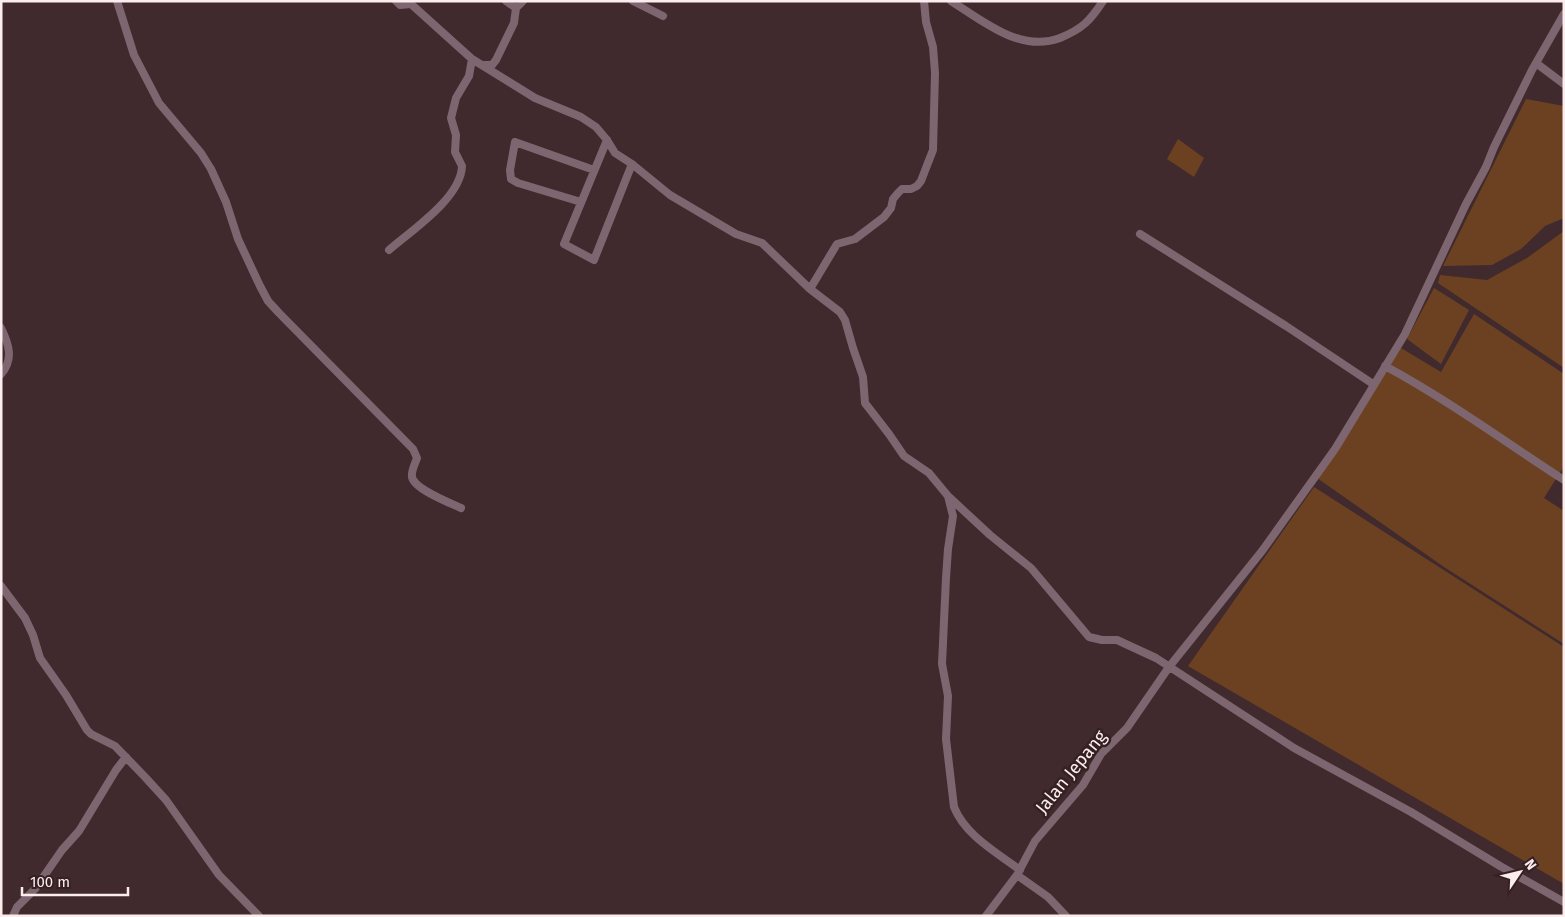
<svg xmlns="http://www.w3.org/2000/svg" width="1565" height="917" viewBox="0 0 1565 917" font-family="'Fira Sans',sans-serif">
  <rect width="100%" height="100%" fill="#402a2d"/>
  <path fill="#6c4122" d="M 1526,99 L 1564,106 L 1564,218 L 1545,226 L 1521,249 L 1492,265 L 1443,266 Z
    M 1178,139 L 1204,158 L 1194,177 L 1167,159 Z
    M 1564,231 L 1564,368 L 1438,283 L 1440,275 L 1487,280 L 1527,258 Z
    M 1434,288 L 1469,310 L 1441,364 L 1407,339 Z
    M 1474,314 L 1564,374 L 1564,466 L 1544,498 L 1564,511 L 1564,644 L 1444,567 L 1317,478 L 1401,348 L 1441,372 Z
    M 1314,487 L 1564,647 L 1564,884 L 1188,666 Z"/>
  <g fill="none" stroke-linecap="round" stroke-linejoin="round">
    <path stroke="#7e6670" stroke-width="8" d="M 117,1 L 134,55 L 159,103 L 201,153 L 211,169 L 226,202 L 238,239 L 260,286 L 268,301 L 279,313 L 413,449 L 417,458 C 415,464 411,471 412,477 C 414,489 450,503 461,508
      M 396,1 L 400,5 L 411,4 L 472,59 L 535,98 L 581,117 L 596,127 L 607,140 L 615,153 L 632,164 L 670,195 L 736,234 L 762,243 L 810,289 L 840,312 L 845,320 L 853,348 L 863,377 L 865,403 L 889,434 L 904,456 L 929,473 L 948,496 L 953,516 L 948,549 L 946,578 L 942,664 L 948,696 L 946,739 L 954,807 C 965,835 996,852 1020,870
      M 506,1 L 516,8
      M 633,1 L 663,16
      M 951,1 C 983,21 1020,53 1060,38 C 1082,29 1090,21 1103,1
      M 1536,63 L 1564,84
      M 484,65 L 492,65 L 496,60 L 514,23 L 516,8 L 523,1
      M 607,140 L 564,244 L 594,260 L 632,164
      M 581,202 L 518,183 L 511,179 L 510,170 L 515,142 L 594,170
      M 1140,234 L 1286,326 L 1373,384
      M 389,250 C 412,230 461,198 462,166 L 455,152 L 456,135 L 451,118 L 456,98 L 469,76 L 472,59
      M 810,289 L 837,244 L 855,239 L 884,217 L 891,208 L 893,199 L 898,193 L 902,189 L 911,189 L 917,186 L 921,181 L 926,168 L 933,150 L 935,73 L 933,47 L 926,22 L 924,1
      M 1,328 C 9,344 14,360 1,374
      M 1385,366 C 1448,400 1505,442 1564,480
      M 949,497 L 990,535 L 1031,568 L 1089,637 L 1102,640 L 1117,640 L 1156,658 L 1294,748 L 1411,812 L 1500,866 L 1564,902
      M 1,586 L 25,618 L 33,635 L 40,658 L 66,695 L 87,730 L 91,734 L 115,746 L 145,777 L 166,800 L 219,875 L 259,916
      M 1017,875 L 1048,897 L 1066,916
      M 13,916 L 17,907 L 35,889 L 62,850 L 79,831 L 116,770 L 126,757
      M 986,916 L 1017,875 L 1035,841 L 1083,785 L 1101,754 L 1127,728 L 1169,667 L 1262,551 L 1335,449 L 1405,334 L 1466,204 L 1486,167 L 1494,147 L 1532,70 L 1564,14"/>
  </g>
  <g text-anchor="middle" dominant-baseline="central" stroke-width="5" stroke-linejoin="round" paint-order="stroke">
    <g font-size="18" fill="#fbeced" stroke="#352023">
      <text transform="translate(1071 772) rotate(-51)">Jalan Jepang</text>
    </g>
  </g>
  <rect width="1565" height="917" fill="none" stroke="#fbeced" stroke-width="5"/>
  <g transform="translate(1520 872) rotate(55)" stroke="#352023" stroke-width="4" paint-order="stroke">
  <path d="M0-4L9 19L0 12L-9 19Z" fill="#fbeced"/>
  <text y="-8" font-size="14" font-weight="bold" text-anchor="middle" fill="#fbeced">N</text>
  </g>
  <path d="M22 887v8h106v-8" fill="none" stroke="#fbeced" stroke-width="2.5"/>
  <text x="30" y="887" font-size="15" fill="#fbeced" stroke="#352023" stroke-width="4" paint-order="stroke">100 m</text>
</svg>
